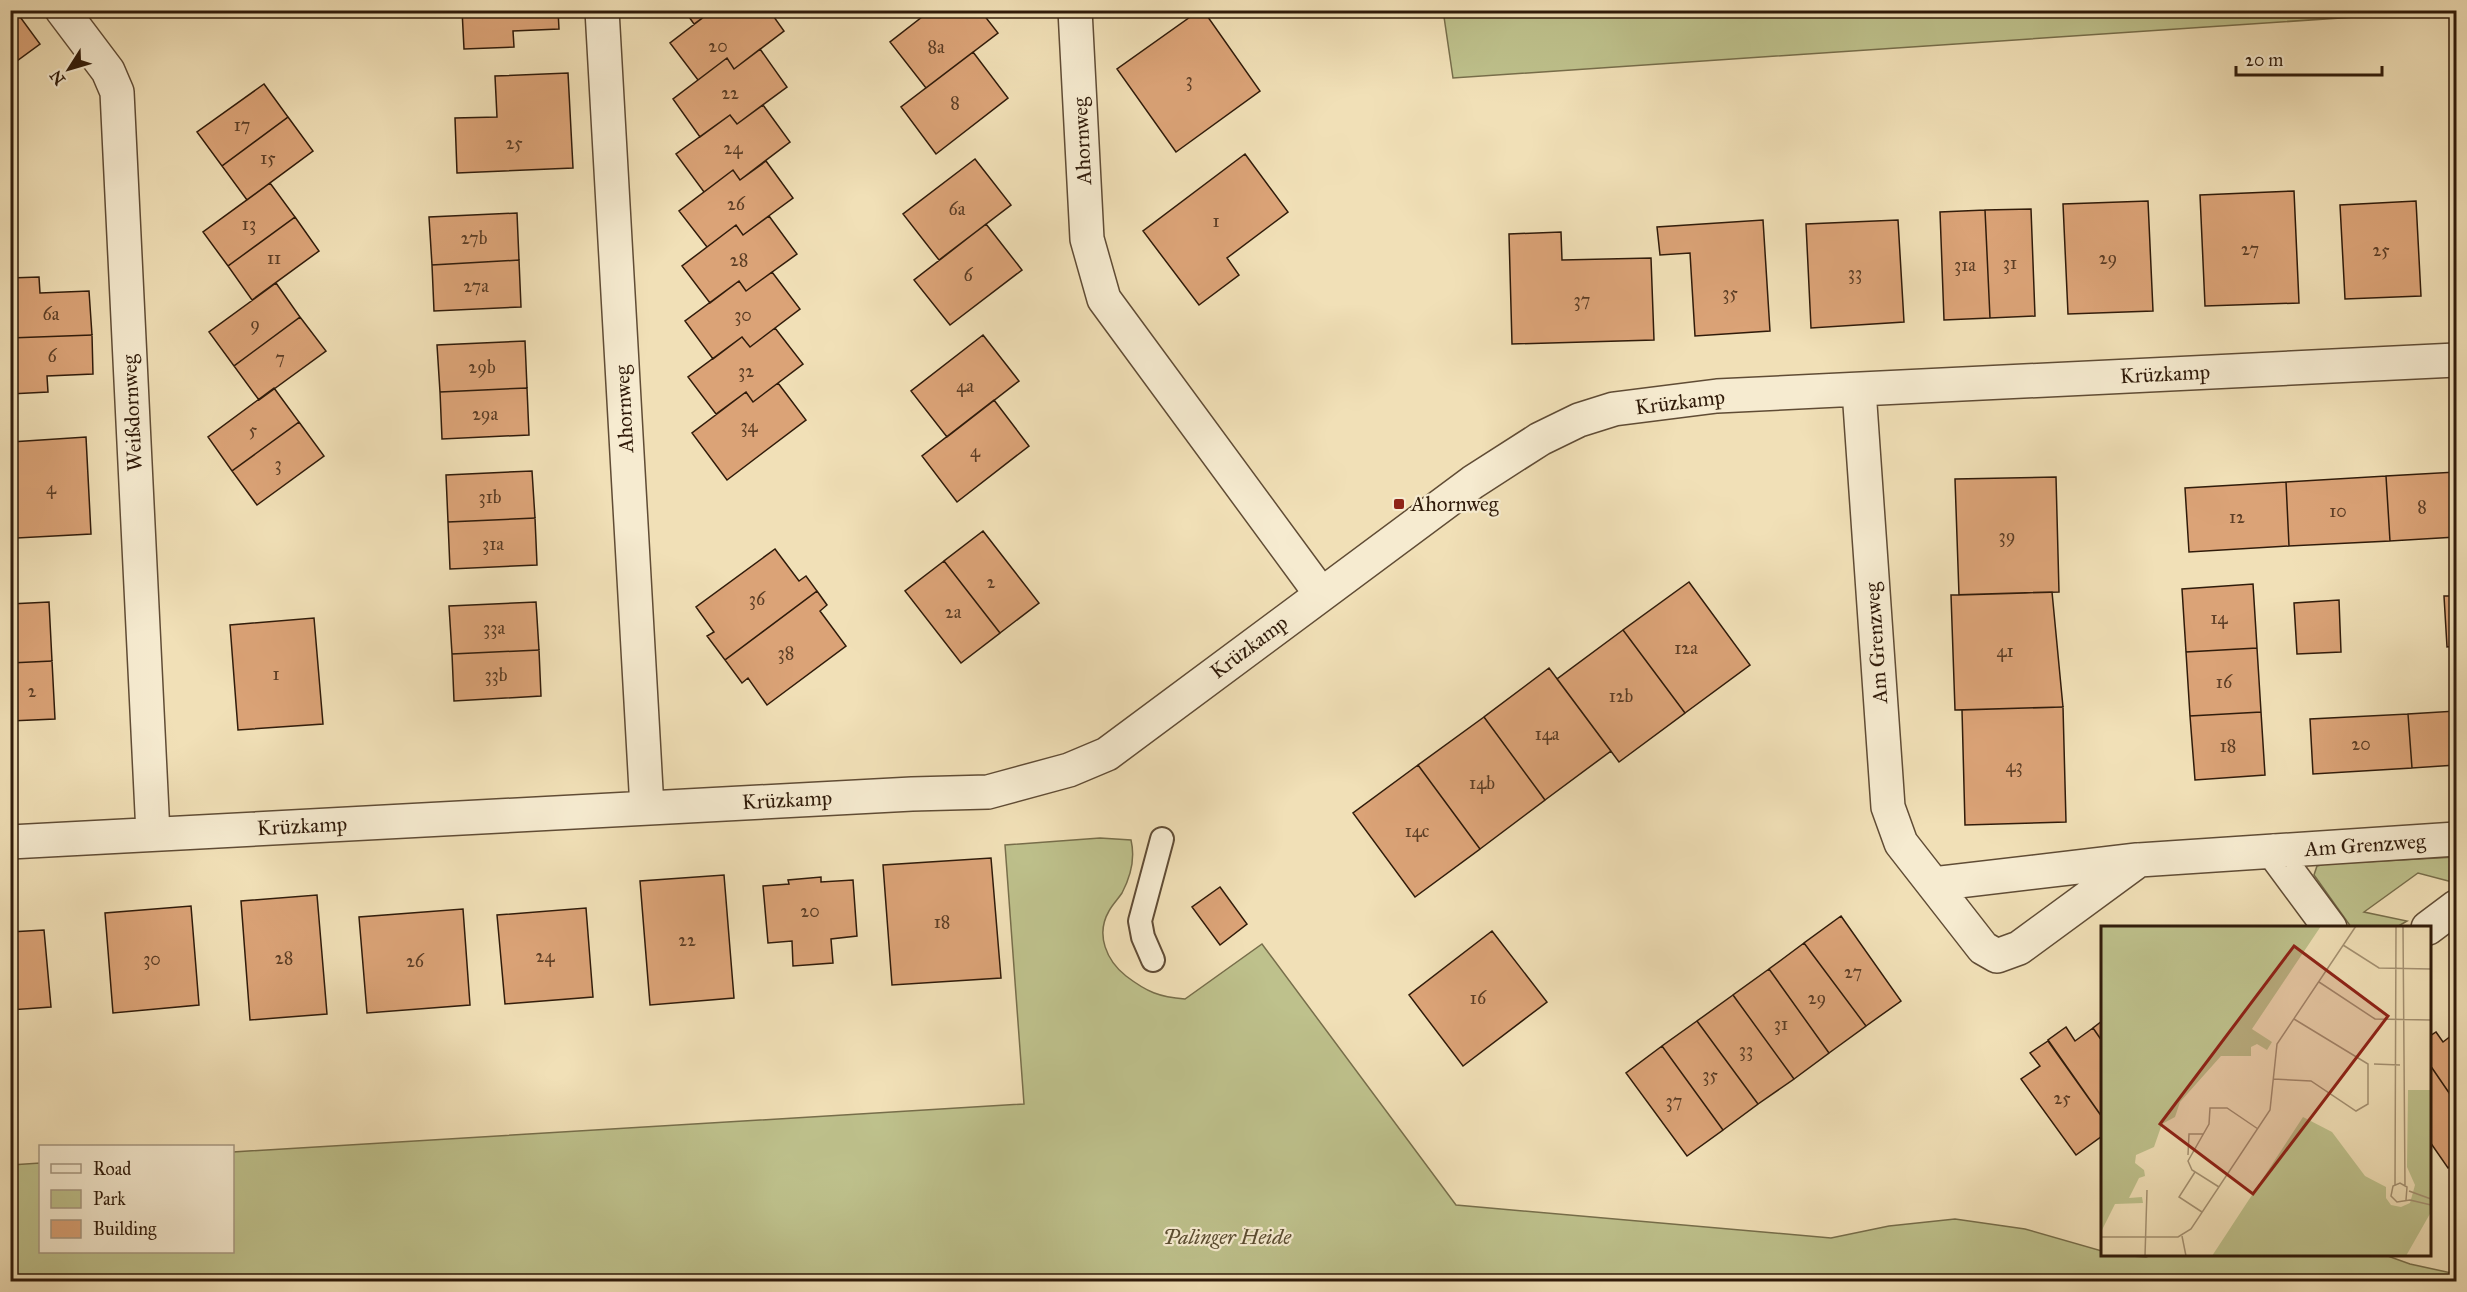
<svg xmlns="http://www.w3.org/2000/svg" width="2467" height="1292" viewBox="0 0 2467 1292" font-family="'IM FELL Great Primer',serif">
  <rect width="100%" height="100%" fill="#f1e0b7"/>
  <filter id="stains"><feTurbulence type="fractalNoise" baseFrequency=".00333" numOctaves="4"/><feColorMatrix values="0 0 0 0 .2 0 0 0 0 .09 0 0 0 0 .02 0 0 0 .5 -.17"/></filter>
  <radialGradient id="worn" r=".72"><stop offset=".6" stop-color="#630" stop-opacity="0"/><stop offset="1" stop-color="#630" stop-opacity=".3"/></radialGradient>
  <path fill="#bec18c" stroke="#776e4b" stroke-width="1.5" d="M 1443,10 L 2443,10 L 2443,11 L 1453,78 Z
    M 1100,838 L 1131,840 C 1135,857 1131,876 1122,893 C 1118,899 1112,905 1109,911 C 1095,935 1107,961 1126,976 C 1147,992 1159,997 1185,999 L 1262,944 L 1456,1205 L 1831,1238 L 1889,1226 L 1955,1219 L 2025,1229 L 2102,1251 L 2102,1254 L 2146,1257 L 2155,1254 L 2385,1255 L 2410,1264 L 2456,1274 L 2456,1281 L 11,1281 L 11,1165 L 40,1163 L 40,1252 L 232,1252 L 233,1152 L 1024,1104 L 1005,845 Z
    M 2456,857 L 2456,883 L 2418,873 L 2364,912 L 2407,921 L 2397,927 L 2351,927 L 2314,875 L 2317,866 L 2325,864 Z"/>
  <path fill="#dba377" stroke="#301b0a" stroke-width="1.5" d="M 10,10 L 15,10 L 40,44 L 10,66 Z
    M 462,10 L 558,10 L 559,29 L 513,31 L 514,47 L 464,49 Z
    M 684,10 L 713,10 L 694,24 Z
    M 713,10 L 730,10 L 731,12 L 734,10 L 769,10 L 784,31 L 734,69 L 727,58 L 698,80 L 670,43 Z
    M 931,10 L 980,10 L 998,33 L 926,88 L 890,42 Z
    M 1200,10 L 1203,10 L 1260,91 L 1176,152 L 1117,69 Z
    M 760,49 L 787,87 L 737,124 L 730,115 L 700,137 L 673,99 L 727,58 L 734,69 Z
    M 973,52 L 1008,98 L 936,154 L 901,107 Z
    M 568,73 L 573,168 L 457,173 L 455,118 L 497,117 L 495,76 Z
    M 264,84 L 288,117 L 222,166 L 197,132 Z
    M 763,105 L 790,142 L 740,180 L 733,170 L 704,192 L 676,154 L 730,115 L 737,124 Z
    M 288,117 L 313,151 L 247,200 L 222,166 Z
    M 1245,154 L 1288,212 L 1227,258 L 1239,275 L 1199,305 L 1143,231 Z
    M 975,159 L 1011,205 L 939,260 L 903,214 Z
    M 766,161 L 793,198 L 743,235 L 736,225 L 707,247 L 679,211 L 733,170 L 740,180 Z
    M 270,183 L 295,217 L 228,266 L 203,232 Z
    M 2294,191 L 2299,303 L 2205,306 L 2200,195 Z
    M 2148,201 L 2153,311 L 2068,314 L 2063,204 Z
    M 2416,201 L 2421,296 L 2345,299 L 2340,205 Z
    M 2031,209 L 2035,316 L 1990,318 L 1985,210 Z
    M 1985,210 L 1990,318 L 1944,320 L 1940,212 Z
    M 517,213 L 519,260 L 432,265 L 429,217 Z
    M 769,216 L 797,254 L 746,291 L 739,281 L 710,303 L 682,266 L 736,225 L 743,235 Z
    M 295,217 L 319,251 L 252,300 L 228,266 Z
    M 1763,220 L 1770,331 L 1695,336 L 1690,253 L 1660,255 L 1657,227 Z
    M 1898,220 L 1904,322 L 1811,328 L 1806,224 Z
    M 986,224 L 1022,270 L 950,325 L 914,280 Z
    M 1561,232 L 1562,260 L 1651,258 L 1654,340 L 1512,344 L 1509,234 Z
    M 519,260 L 521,307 L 434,311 L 432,265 Z
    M 772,272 L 800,309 L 750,347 L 742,337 L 713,359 L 685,321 L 739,281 L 746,291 Z
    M 39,277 L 40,293 L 89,291 L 92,335 L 10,338 L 10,278 Z
    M 276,283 L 300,317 L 234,366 L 209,332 Z
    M 300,317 L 326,351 L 259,400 L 234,366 Z
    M 775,328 L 803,364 L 753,402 L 746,392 L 716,414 L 688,377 L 742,337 L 750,347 Z
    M 92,335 L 93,374 L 47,376 L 48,392 L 10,394 L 10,338 Z
    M 983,335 L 1019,381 L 947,437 L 911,391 Z
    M 525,341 L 527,388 L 440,392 L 437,345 Z
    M 778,383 L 806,420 L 727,480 L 692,433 L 746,392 L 753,402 Z
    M 274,388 L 299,422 L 232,471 L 208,437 Z
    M 527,388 L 529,435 L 442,439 L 440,392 Z
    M 994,400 L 1029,446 L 957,502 L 922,456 Z
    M 299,422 L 324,456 L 257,505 L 232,471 Z
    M 86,437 L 91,534 L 17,538 L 11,442 Z
    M 532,471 L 535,518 L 448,522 L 446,475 Z
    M 2456,472 L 2456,537 L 2390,541 L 2386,476 Z
    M 2386,476 L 2390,541 L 2289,546 L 2286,482 Z
    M 2056,477 L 2059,592 L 1959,595 L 1955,479 Z
    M 2286,482 L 2289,546 L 2189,552 L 2185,488 Z
    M 535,518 L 537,565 L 450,569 L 448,522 Z
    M 983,531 L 1039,603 L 1000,633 L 944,561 Z
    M 775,549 L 799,581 L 806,576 L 817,591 L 725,660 L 707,636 L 714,632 L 696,607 Z
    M 944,561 L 1000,633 L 961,663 L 905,591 Z
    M 1689,582 L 1750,665 L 1685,713 L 1623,630 Z
    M 2253,584 L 2257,648 L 2186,652 L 2182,589 Z
    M 817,591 L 827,605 L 820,611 L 846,646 L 767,705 L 748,678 L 742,683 L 725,660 Z
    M 2052,592 L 2063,707 L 1955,710 L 1951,595 Z
    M 2444,596 L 2456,596 L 2456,646 L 2447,647 Z
    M 2339,600 L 2341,652 L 2297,654 L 2294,603 Z
    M 49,602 L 52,661 L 10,663 L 10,604 Z
    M 536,602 L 539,650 L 452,654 L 449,606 Z
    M 314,618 L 323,724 L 238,730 L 230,625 Z
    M 1623,630 L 1685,713 L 1619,762 L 1557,679 Z
    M 2257,648 L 2261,712 L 2190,716 L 2186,652 Z
    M 539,650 L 541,696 L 454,701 L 452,654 Z
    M 52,661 L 55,719 L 10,721 L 10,663 Z
    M 1549,668 L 1611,751 L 1545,800 L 1484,717 Z
    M 2063,707 L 2066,822 L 1965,825 L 1962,710 Z
    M 2456,711 L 2456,765 L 2412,768 L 2408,714 Z
    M 2261,712 L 2265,775 L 2195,780 L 2190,716 Z
    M 2408,714 L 2412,768 L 2313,774 L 2310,719 Z
    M 1484,717 L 1545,800 L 1480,849 L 1418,765 Z
    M 1418,765 L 1480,849 L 1415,897 L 1353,813 Z
    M 991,858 L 1001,978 L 892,985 L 883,865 Z
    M 724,875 L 734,998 L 650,1005 L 640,881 Z
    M 821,877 L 821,882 L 853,880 L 857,936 L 831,939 L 833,963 L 793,966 L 792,941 L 768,943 L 763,886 L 789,884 L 788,880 Z
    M 1220,887 L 1247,924 L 1220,945 L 1192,907 Z
    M 317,895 L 327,1014 L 250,1020 L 241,901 Z
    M 191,906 L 199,1005 L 113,1013 L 105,913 Z
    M 586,908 L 593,997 L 505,1004 L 497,915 Z
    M 463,909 L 470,1005 L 367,1013 L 359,917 Z
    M 1841,916 L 1901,1001 L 1866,1026 L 1804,943 Z
    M 44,930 L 51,1007 L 10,1010 L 10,932 Z
    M 1492,931 L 1547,1002 L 1463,1066 L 1409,995 Z
    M 1804,943 L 1866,1026 L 1829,1053 L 1769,969 Z
    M 1769,969 L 1829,1053 L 1794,1079 L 1733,995 Z
    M 1733,995 L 1794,1079 L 1758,1104 L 1697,1021 Z
    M 1697,1021 L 1758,1104 L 1723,1130 L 1662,1046 Z
    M 2102,1021 L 2102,1041 L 2093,1028 Z
    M 2066,1027 L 2075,1041 L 2093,1028 L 2102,1041 L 2102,1117 L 2048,1040 Z
    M 2436,1032 L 2443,1042 L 2456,1032 L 2456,1103 L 2430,1065 L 2430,1036 Z
    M 2048,1041 L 2102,1117 L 2102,1136 L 2076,1155 L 2021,1079 L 2040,1066 L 2030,1053 Z
    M 1662,1046 L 1723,1130 L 1687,1156 L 1626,1073 Z
    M 2430,1065 L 2456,1103 L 2456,1162 L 2448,1168 L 2430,1142 Z"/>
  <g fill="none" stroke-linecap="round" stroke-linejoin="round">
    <g stroke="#604c35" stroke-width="26">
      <path id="lane" d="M 1153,960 L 1143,937 L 1140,921 L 1162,839"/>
    </g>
    <g stroke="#604c35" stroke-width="36">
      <path id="street" d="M 62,10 L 108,71 L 117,92 L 153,834
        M 602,10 L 647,808
        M 1075,10 L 1087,239 L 1104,299 L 1321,594
        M 1859,390 L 1888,807 L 1901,843 L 1983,948 L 1997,956 L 2019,948 L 2139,860 L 2456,839
        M 10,842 L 912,794 L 988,792 L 1069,770 L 1107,754 L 1473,482 L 1540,439 L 1579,420 L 1614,409 L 1717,396 L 2456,360
        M 2273,851 L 2330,928
        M 1933,884 L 2137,860
        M 2428,928 L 2456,907"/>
    </g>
    <use href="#lane" stroke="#f6ebd0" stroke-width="22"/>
    <use href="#street" stroke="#f6ebd0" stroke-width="33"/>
  </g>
  <rect fill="#8f2418" stroke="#f6ebd0" stroke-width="2" x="1393" y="498" width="12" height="12" rx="3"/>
  <g text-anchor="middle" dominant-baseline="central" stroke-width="4.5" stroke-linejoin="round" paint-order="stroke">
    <g font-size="18" fill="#5b3d25">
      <text x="718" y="46">20</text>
      <text x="936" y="47">8a</text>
      <text x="1189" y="80">3</text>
      <text x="730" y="93">22</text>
      <text x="955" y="103">8</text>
      <text x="242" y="125">17</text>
      <text x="514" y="143">25</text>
      <text x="733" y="148">24</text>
      <text x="268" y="158">15</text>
      <text x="736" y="204">26</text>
      <text x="957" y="209">6a</text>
      <text x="1216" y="221">1</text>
      <text x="249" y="224">13</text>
      <text x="474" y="238">27b</text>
      <text x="2250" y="249">27</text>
      <text x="2381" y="250">25</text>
      <text x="274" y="258">11</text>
      <text x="2108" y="258">29</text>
      <text x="739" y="260">28</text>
      <text x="2010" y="263">31</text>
      <text x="1965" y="265">31a</text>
      <text x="1855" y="273">33</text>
      <text x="968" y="275">6</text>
      <text x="476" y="286">27a</text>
      <text x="1730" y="293">35</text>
      <text x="1582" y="300">37</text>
      <text x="51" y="314">6a</text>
      <text x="743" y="315">30</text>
      <text x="255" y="324">9</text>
      <text x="52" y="356">6</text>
      <text x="280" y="358">7</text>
      <text x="482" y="367">29b</text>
      <text x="746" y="371">32</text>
      <text x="965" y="386">4a</text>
      <text x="485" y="414">29a</text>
      <text x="749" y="426">34</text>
      <text x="253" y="430">5</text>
      <text x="975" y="451">4</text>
      <text x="278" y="464">3</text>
      <text x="51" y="488">4</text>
      <text x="490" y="497">31b</text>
      <text x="2422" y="507">8</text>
      <text x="2338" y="511">10</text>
      <text x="2237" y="517">12</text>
      <text x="2007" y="536">39</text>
      <text x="493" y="544">31a</text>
      <text x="991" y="582">2</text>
      <text x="757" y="599">36</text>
      <text x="953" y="612">2a</text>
      <text x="2219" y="618">14</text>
      <text x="494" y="628">33a</text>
      <text x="1686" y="648">12a</text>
      <text x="2005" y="651">41</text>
      <text x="786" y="653">38</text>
      <text x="276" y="674">1</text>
      <text x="496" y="675">33b</text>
      <text x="2224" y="682">16</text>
      <text x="32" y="691">2</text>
      <text x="1621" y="696">12b</text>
      <text x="1547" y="734">14a</text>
      <text x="2361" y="744">20</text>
      <text x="2228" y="746">18</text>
      <text x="2014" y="766">43</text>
      <text x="1482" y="783">14b</text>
      <text x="1417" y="831">14c</text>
      <text x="810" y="911">20</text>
      <text x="942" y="922">18</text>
      <text x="687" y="940">22</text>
      <text x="545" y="956">24</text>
      <text x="284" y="958">28</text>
      <text x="152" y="959">30</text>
      <text x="415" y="961">26</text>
      <text x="1853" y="972">27</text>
      <text x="1478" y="998">16</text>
      <text x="1817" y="998">29</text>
      <text x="1781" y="1024">31</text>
      <text x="1746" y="1050">33</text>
      <text x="1710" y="1075">35</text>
      <text x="2062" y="1098">25</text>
      <text x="1674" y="1101">37</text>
    </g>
    <g font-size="21" fill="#301b0a" stroke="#f6ebd0">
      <text transform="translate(1082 141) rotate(-93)">Ahornweg</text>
      <text transform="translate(2165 374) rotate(-3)">Krüzkamp</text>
      <text transform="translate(1680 402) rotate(-7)">Krüzkamp</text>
      <text transform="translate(624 409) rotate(-93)">Ahornweg</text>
      <text transform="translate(132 413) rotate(-93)">Weißdornweg</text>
      <text transform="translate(1876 643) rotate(-94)">Am Grenzweg</text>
      <text transform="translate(1249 647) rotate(-37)">Krüzkamp</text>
      <text transform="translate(787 800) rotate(-3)">Krüzkamp</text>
      <text transform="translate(302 826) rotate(-3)">Krüzkamp</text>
      <text transform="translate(2365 845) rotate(-4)">Am Grenzweg</text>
    </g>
    <g font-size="21" fill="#301b0a" stroke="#f6ebd0" text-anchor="start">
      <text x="1411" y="504">Ahornweg</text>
    </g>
    <g font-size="21" font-style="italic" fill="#5b4d31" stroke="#f6ebd0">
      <text x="1227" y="1237">Palinger Heide</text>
    </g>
  </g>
  <g transform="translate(2101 926)">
    <rect width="330" height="330" fill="#f1e0b7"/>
    <path d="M 0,0 L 220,0 L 151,103 L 171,116 L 166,124 L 156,118 L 150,121 L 150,130 L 120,130 L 79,176 L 74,191 L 61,198 L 53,221 L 35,229 L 34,237 L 43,244 L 44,250 L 38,252 L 28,272 L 41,271 L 42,277 L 14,278 L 0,306 ZM 307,164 L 330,164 L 330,286 L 305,330 L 111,330 L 202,191 L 231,206 L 264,250 L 285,261 L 285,272 L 290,279 L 300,281 L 309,277 L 314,259 L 306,241 Z" fill="#bec18c"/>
    <path fill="none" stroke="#a49172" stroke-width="1.5" d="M 302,0 L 304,259M 242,19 L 278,42 L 330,43M 218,56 L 274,93 L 330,94M 273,138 L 299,139M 172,153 L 210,155 L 255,185 L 267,178 L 267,138 L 193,93M 87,229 L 88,208 L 102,208M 94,246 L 78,271 L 101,286M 294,259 L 295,0M 118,261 L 91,244 L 87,235 L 108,198 L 109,182 L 126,182 L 157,203M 308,265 L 330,273M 305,274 L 306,261 L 299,257 L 292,260 L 290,270 L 296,276 L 309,274 L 330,279M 81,310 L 85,330M 0,311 L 77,311 L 90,303 L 169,184 L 176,118 L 255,0M 44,330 L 46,264"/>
    <path fill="#8f2418" fill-opacity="0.15" stroke="#8f2418" stroke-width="3" d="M 193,20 L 287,90 L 152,268 L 59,198 Z"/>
    <rect width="330" height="330" fill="none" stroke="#301b0a" stroke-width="3"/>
  </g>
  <rect width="2467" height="1292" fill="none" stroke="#f1e0b7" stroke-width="36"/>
  <rect x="12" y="12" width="2443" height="1268" fill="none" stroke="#301b0a" stroke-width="3"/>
  <rect x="18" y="18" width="2431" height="1256" fill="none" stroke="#301b0a" stroke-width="1.5"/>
  <rect x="39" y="1145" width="195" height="108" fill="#f6ebd0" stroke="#a79881" stroke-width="1.5"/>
  <rect x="51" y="1164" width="30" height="9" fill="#f6ebd0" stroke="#a79881" stroke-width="1.5"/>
  <text x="93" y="1175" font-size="18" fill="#301b0a">Road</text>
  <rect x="51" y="1190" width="30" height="18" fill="#bec18c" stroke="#a79881" stroke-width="1.5"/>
  <text x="93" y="1205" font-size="18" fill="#301b0a">Park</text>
  <rect x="51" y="1220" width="30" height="18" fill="#dba377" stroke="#a79881" stroke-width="1.5"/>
  <text x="93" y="1235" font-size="18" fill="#301b0a">Building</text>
  <g transform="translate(69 69) rotate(233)" stroke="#f6ebd0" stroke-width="4.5" paint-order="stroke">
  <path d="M0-4.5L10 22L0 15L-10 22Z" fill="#301b0a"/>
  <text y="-9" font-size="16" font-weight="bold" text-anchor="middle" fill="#301b0a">N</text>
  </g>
  <path d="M2236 66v9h146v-9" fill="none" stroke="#301b0a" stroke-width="3"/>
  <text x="2245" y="66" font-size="18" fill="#301b0a" stroke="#f6ebd0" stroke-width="4.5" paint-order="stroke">20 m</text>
  <rect width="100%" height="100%" filter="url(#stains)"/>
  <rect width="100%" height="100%" fill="url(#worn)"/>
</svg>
